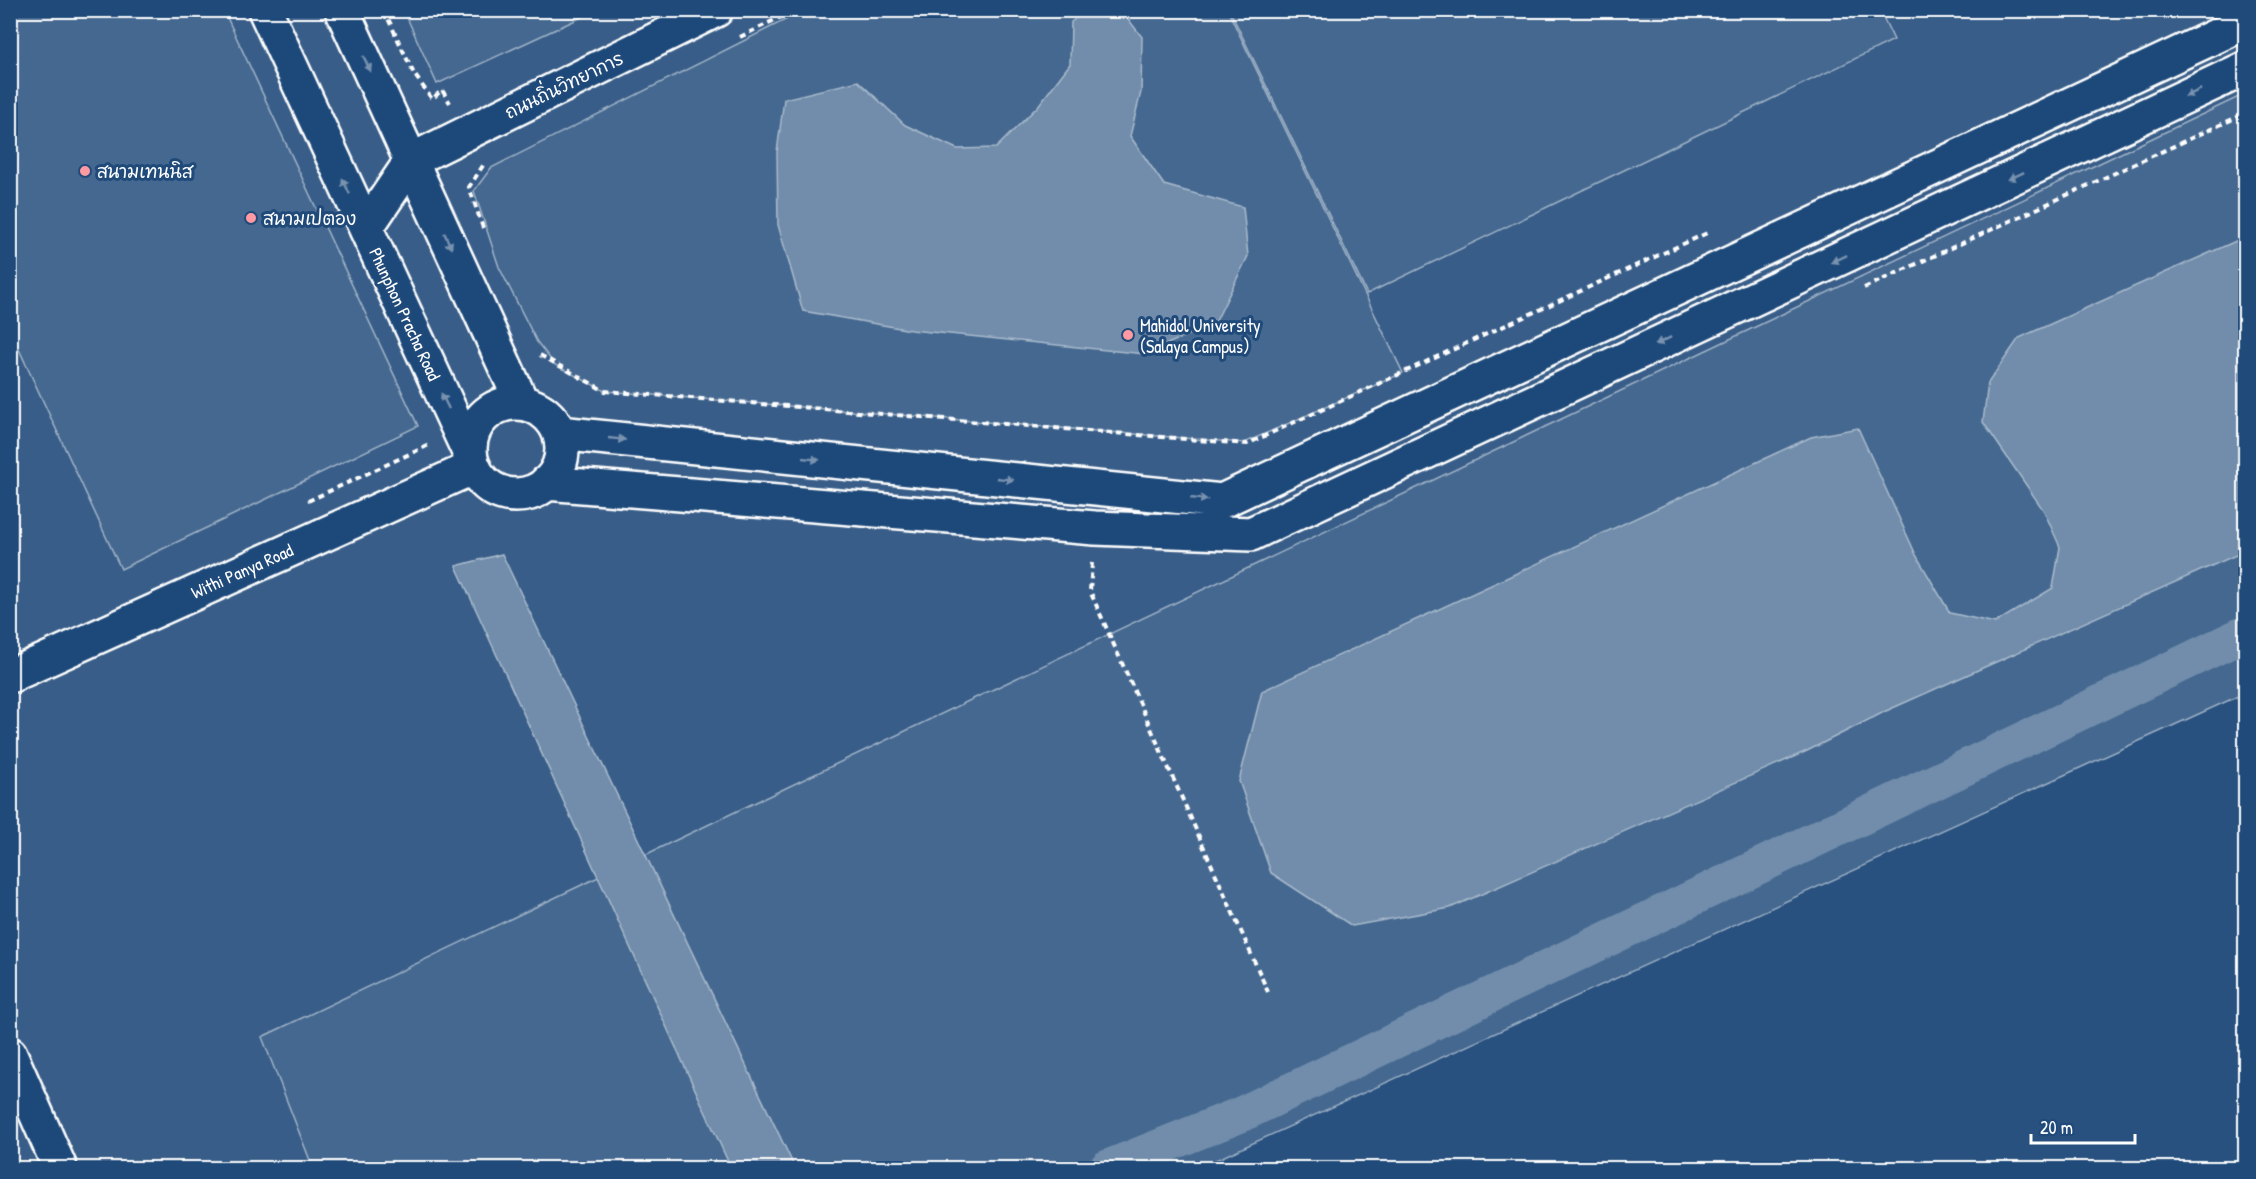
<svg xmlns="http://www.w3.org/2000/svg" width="2256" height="1179" viewBox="0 0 2256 1179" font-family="'Patrick Hand','Playpen Sans Thai',sans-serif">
  <rect width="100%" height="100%" fill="#28517f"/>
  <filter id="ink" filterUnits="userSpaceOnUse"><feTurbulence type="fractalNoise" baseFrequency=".0167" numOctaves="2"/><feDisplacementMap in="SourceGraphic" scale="12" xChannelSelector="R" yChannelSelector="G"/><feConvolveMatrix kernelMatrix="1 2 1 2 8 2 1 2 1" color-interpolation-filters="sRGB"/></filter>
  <g filter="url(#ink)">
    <path fill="#375d88" d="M 10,11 L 2245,11 L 2245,659 L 1056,1168 L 11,1168 Z"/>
    <path fill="#446890" stroke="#a2b4c8" stroke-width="1.5" d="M 10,11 L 224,11 L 418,426 L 121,569 L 11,332 Z
      M 404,11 L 595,11 L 437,84 Z
      M 803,11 L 1228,11 L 1403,373 L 1244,443 L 605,391 L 555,365 L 537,342 L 499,267 L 474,191 L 491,168 Z
      M 1880,11 L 1894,40 L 1367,294 L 1230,11 Z
      M 2245,94 L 2245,693 L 1198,1168 L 313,1168 L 262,1037 Z"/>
    <path fill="#718dab" stroke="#aabbcd" stroke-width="1.5" d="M 1085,11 L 1122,11 L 1142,37 L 1141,92 L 1130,136 L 1164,185 L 1243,207 L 1248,256 L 1215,323 L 1145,354 L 911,330 L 803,311 L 778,225 L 777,152 L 784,99 L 858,81 L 905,125 L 957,149 L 996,148 L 1038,106 L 1070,64 L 1071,22 Z
      M 2245,237 L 2245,551 L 1886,711 L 1807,751 L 1450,908 L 1352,926 L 1271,873 L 1239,781 L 1262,691 L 1811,437 L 1858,428 L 1916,555 L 1950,613 L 1995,623 L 2053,588 L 2060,547 L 2044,511 L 1983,422 L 1988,383 L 2019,338 Z
      M 502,554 L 795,1168 L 731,1168 L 456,566 Z"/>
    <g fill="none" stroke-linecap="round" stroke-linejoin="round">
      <path stroke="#718dab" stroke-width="36" d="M 1107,1168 L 1242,1114 L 2246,633"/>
    </g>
    <path fill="#5a7a9d" stroke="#fff" stroke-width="1.5" d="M 10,1165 L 21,1165 L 23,1168 L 10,1168 Z"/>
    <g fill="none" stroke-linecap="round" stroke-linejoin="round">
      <g stroke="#fff" stroke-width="38">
        <path id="minor" d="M 265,10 L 470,454
          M 342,10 L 522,403
          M 366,228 L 412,160 L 716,10
          M470 449a46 46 0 1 1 92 0a46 46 0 1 1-92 0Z
          M 559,433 L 1222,501 L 2246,22
          M 546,483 L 1095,528 L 1251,534 L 2246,68
          M 10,676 L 474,467
          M 10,1054 L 60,1168"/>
      </g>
      <path stroke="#fff" stroke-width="4" stroke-dasharray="6 4.5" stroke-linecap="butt" d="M 384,10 L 414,74 L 432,99 L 442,90 L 450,103
        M 740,37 L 795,10
        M 483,228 L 469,187 L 484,164
        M 1864,288 L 2246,113
        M 540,355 L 605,391 L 1247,444 L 1707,233
        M 486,500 L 518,501
        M 308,501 L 429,445
        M 1092,563 L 1090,591 L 1268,992"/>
      <use href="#minor" stroke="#1f4a7a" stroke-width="33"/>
    </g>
    <defs><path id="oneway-solid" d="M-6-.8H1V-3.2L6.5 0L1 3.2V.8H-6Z" transform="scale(1.5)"/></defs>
    <g fill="#7992af">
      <use href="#oneway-solid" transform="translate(367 64) rotate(65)"/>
      <use href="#oneway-solid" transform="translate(2193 93) rotate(155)"/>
      <use href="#oneway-solid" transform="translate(2016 176) rotate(155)"/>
      <use href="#oneway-solid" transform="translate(346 186) rotate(-115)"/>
      <use href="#oneway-solid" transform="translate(448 241) rotate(65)"/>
      <use href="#oneway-solid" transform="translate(1839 259) rotate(155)"/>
      <use href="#oneway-solid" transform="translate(1663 341) rotate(155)"/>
      <use href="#oneway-solid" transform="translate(445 401) rotate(-116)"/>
      <use href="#oneway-solid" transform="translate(617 439) rotate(6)"/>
      <use href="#oneway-solid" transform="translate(811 459) rotate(6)"/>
      <use href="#oneway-solid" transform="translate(1005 479) rotate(6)"/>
      <use href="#oneway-solid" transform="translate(1199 499) rotate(6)"/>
    </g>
  </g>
  <g fill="#ff9aa2" stroke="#1f4a7a" stroke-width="2">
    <circle cx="85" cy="171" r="6"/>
    <circle cx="251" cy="218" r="6"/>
    <circle cx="1128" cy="335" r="6"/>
  </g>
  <g text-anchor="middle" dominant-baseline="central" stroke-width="6" stroke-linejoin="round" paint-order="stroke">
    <g font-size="18" fill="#fff" stroke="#1f4a7a">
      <text transform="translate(564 85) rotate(-26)">ถนนถิ่นวิทยาการ</text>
      <text transform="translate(405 314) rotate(65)">Phunphon Pracha Road</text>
      <text transform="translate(242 571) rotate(-24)">Withi Panya Road</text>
    </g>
    <g font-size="18" fill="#fff" stroke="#1f4a7a" text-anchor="start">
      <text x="97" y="171">สนามเทนนิส</text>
      <text x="263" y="218">สนามเปตอง</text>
      <text x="1140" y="325">Mahidol University<tspan x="1140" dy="21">(Salaya Campus)</tspan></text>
    </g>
  </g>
  <rect width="2256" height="1179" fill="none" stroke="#1f4a7a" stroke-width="36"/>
  <rect x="18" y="18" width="2220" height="1143" fill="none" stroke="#fff" stroke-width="2" filter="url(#ink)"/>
  <path d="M2031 1134v9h104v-9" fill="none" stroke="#ffffff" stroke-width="3"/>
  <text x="2040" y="1134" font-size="18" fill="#ffffff" stroke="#1f4a7a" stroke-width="4.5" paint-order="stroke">20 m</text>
</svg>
